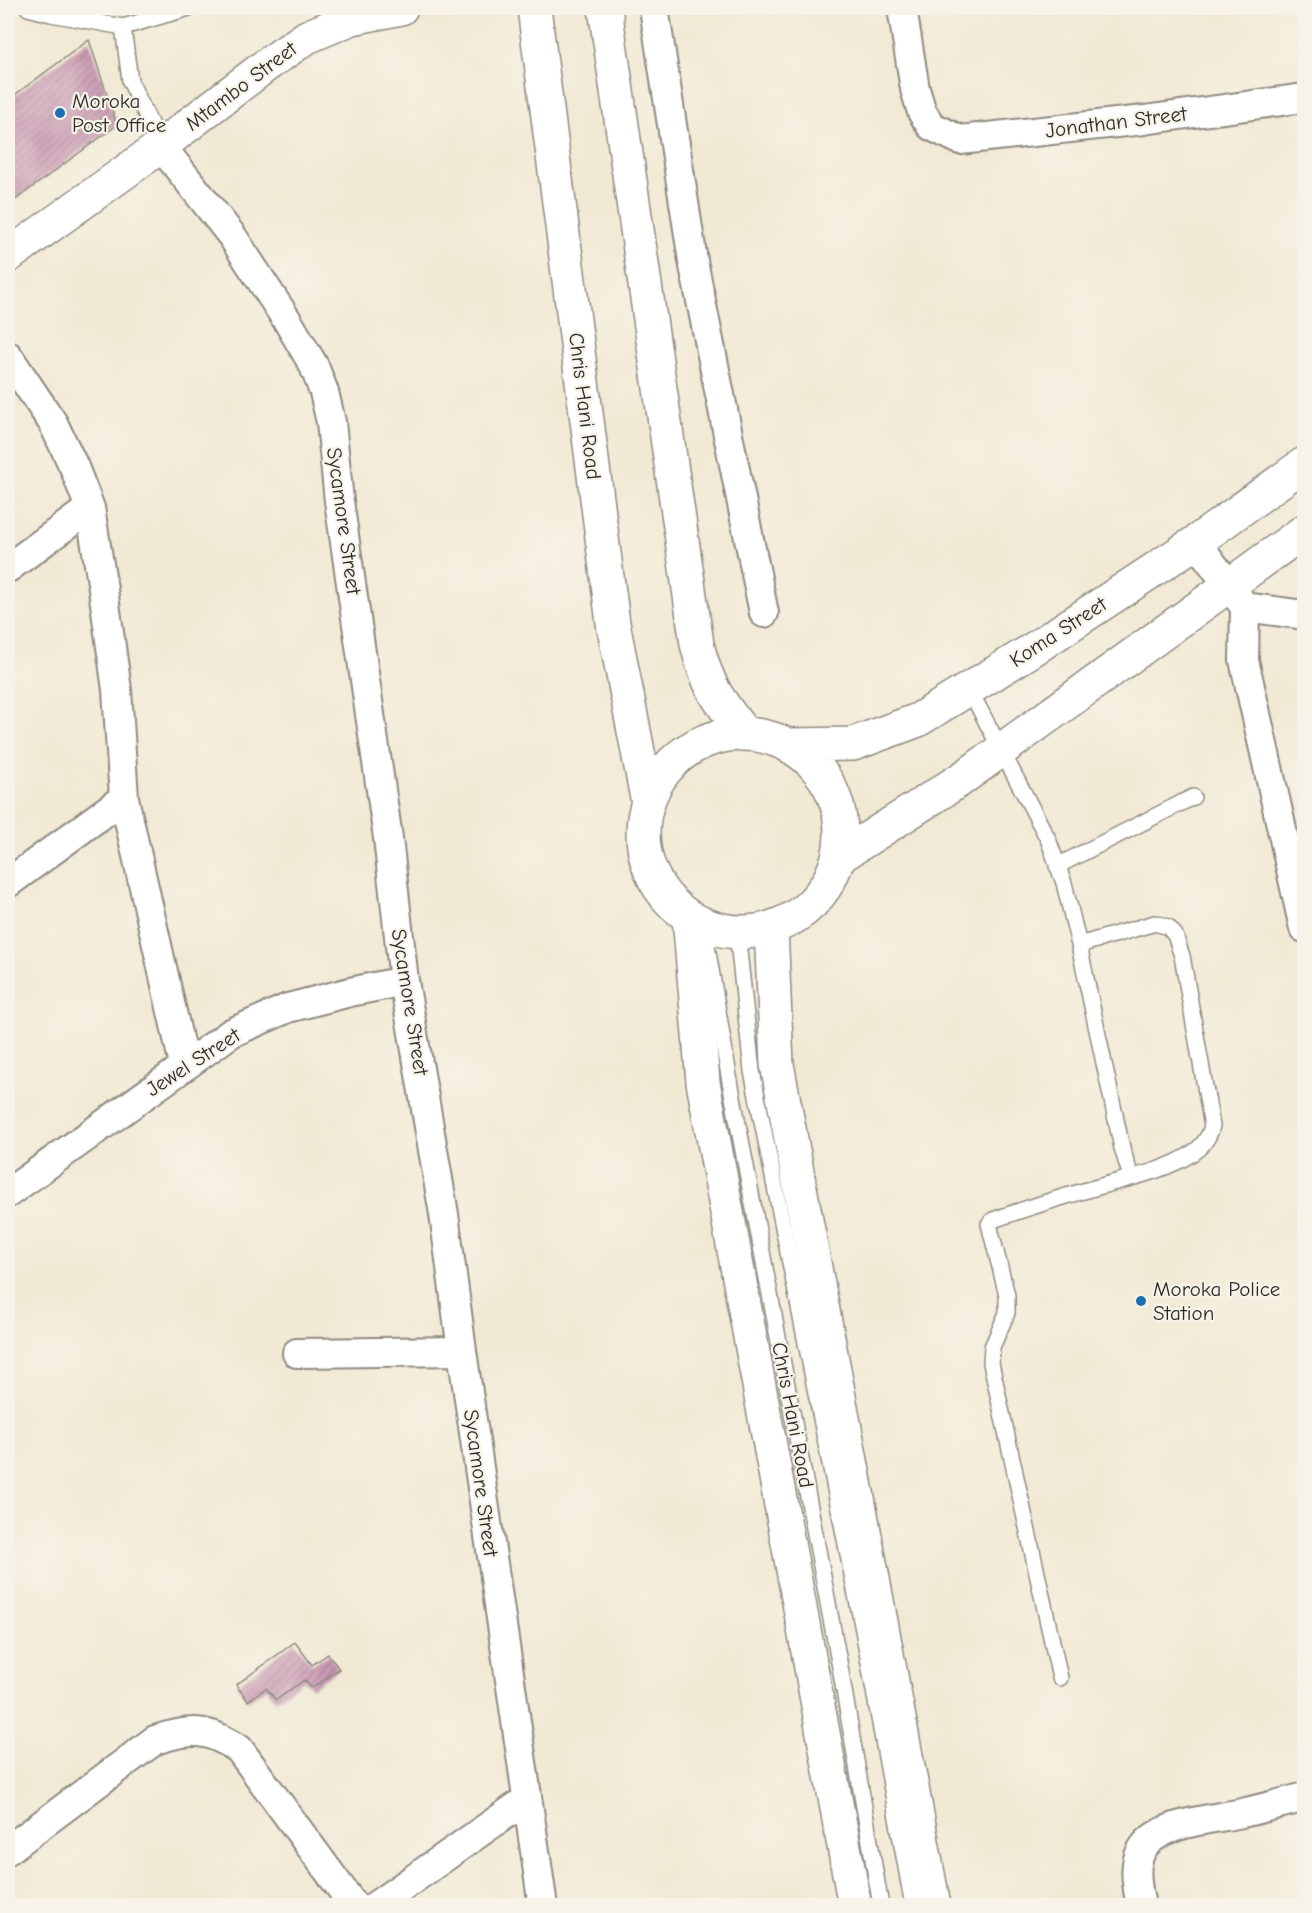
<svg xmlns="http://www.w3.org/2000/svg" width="1312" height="1913" viewBox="0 0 1312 1913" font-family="'Comic Neue',sans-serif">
  <defs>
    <pattern id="building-hatch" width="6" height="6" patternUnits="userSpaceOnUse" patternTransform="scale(1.5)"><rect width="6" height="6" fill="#c895b0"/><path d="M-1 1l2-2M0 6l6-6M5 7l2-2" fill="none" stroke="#a37a8f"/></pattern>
  </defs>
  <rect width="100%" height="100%" fill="#f7f3e8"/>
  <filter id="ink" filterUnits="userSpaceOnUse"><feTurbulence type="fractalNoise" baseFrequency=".0167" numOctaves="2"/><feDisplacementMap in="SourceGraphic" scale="12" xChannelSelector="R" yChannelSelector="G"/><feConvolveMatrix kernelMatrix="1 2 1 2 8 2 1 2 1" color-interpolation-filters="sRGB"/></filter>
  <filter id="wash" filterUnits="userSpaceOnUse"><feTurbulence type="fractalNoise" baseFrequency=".008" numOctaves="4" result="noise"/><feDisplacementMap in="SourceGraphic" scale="24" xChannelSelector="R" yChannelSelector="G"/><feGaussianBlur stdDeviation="1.35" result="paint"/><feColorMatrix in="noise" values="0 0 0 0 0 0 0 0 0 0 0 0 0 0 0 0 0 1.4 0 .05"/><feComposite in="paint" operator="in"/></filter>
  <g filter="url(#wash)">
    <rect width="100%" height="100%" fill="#f1e9d4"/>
    <g id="blocks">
      <path fill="url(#building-hatch)" d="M 89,40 L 117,125 L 8,205 L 8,100 Z
        M 295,1642 L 312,1665 L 328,1654 L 339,1669 L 312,1688 L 304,1680 L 276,1700 L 266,1688 L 248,1701 L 236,1685 Z"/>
    </g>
  </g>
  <g filter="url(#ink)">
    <use href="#blocks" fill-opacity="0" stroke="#8e8a80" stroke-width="1.5"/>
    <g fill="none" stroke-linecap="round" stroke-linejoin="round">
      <g stroke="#8e8a80" stroke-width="18">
        <path id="service" d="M 28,8 L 51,14 L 123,27 L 189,8
          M 123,27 L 130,81 L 161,146
          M 969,689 L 1048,839 L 1064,883 L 1079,945 L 1122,1148 L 1131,1177
          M 1057,866 L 1193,797
          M 737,932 L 752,1071 L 863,1630 L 913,1906
          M 705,934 L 729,1076 L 840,1667 L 881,1906
          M 1060,1678 L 991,1363 L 992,1347 L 1007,1313 L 1007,1295 L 989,1224 L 993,1220 C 1032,1206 1072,1194 1112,1183 C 1138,1176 1168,1169 1191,1154 C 1202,1147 1209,1139 1212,1126 L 1182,956 L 1175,935 L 1168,927 L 1155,923 L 1079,945"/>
      </g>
      <g stroke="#8e8a80" stroke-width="32">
        <path id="minor" d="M 654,8 L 693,261 L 764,613
          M 902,8 L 915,89 L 922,112 L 931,126 L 960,140 L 1144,120 L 1304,98
          M 161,146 L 232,236 L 287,320 L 314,366 L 324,392 L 331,422 L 339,501 L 388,838 L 404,981 L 444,1214 L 462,1351 L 543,1906
          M 8,356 L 53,423 L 74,467 L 90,508 L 103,589 L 117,690 L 124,798 L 184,1065
          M 1196,542 L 1245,607 L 1304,615
          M 8,568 L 90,508
          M 1245,607 L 1244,660 L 1304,928
          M 8,883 L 124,798
          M 8,1193 L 231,1033 L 288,1008 L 350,992 L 404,981
          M 297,1353 L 462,1351
          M 8,1850 L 155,1740 C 191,1728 207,1728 239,1749 L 354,1906
          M 375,1906 L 526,1800
          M 1141,1906 C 1137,1886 1131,1861 1146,1844 C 1165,1822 1215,1819 1242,1813 C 1263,1808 1284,1803 1304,1797"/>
      </g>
      <g stroke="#8e8a80" stroke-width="36">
        <path id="tertiary" d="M 8,256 L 161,146 L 265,66 L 307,37 L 352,18 L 401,8"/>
      </g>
      <g stroke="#8e8a80" stroke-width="36">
        <path id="secondary" d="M 534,8 L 613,623 L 648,803
          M 605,8 L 697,644 C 707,686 719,701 745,734
          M643 833a99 99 0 1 1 198 0a99 99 0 1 1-198 0Z
          M 789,745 L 853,744 L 918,720 L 1032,650 L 1196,542 L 1304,464
          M 839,857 L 960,780 L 1304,531
          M 689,917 L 703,1082 L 855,1906
          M 771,928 L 777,1064 L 934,1906"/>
      </g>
      <use href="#service" stroke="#fff" stroke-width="15"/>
      <use href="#minor" stroke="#fff" stroke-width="28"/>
      <use href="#tertiary" stroke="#fff" stroke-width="33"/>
      <use href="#secondary" stroke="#fff" stroke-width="33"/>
    </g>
  </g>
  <g fill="#1f6fb2" stroke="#f7f3e8" stroke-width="2">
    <circle cx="60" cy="113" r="6"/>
    <circle cx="1141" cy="1301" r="6"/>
  </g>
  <g text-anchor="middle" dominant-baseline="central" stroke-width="4.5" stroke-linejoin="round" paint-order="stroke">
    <g font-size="21" fill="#2b2b2b" stroke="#f7f3e8">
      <text transform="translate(241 86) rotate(-37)">Mtambo Street</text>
      <text transform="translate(1116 122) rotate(-7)">Jonathan Street</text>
      <text transform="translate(585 406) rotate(83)">Chris Hani Road</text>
      <text transform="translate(344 521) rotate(82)">Sycamore Street</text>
      <text transform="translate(1058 632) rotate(-33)">Koma Street</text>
      <text transform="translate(410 1002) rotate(81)">Sycamore Street</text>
      <text transform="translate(193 1062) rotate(-33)">Jewel Street</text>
      <text transform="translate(793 1415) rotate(79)">Chris Hani Road</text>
      <text transform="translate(481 1483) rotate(82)">Sycamore Street</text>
    </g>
    <g font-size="21" fill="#2b2b2b" stroke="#f7f3e8" text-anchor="start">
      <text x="72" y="101">Moroka<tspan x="72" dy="24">Post Office</tspan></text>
      <text x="1153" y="1289">Moroka Police<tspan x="1153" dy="24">Station</tspan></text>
    </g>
  </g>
  <rect width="1312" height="1913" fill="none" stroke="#f7f3e8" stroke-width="30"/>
</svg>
